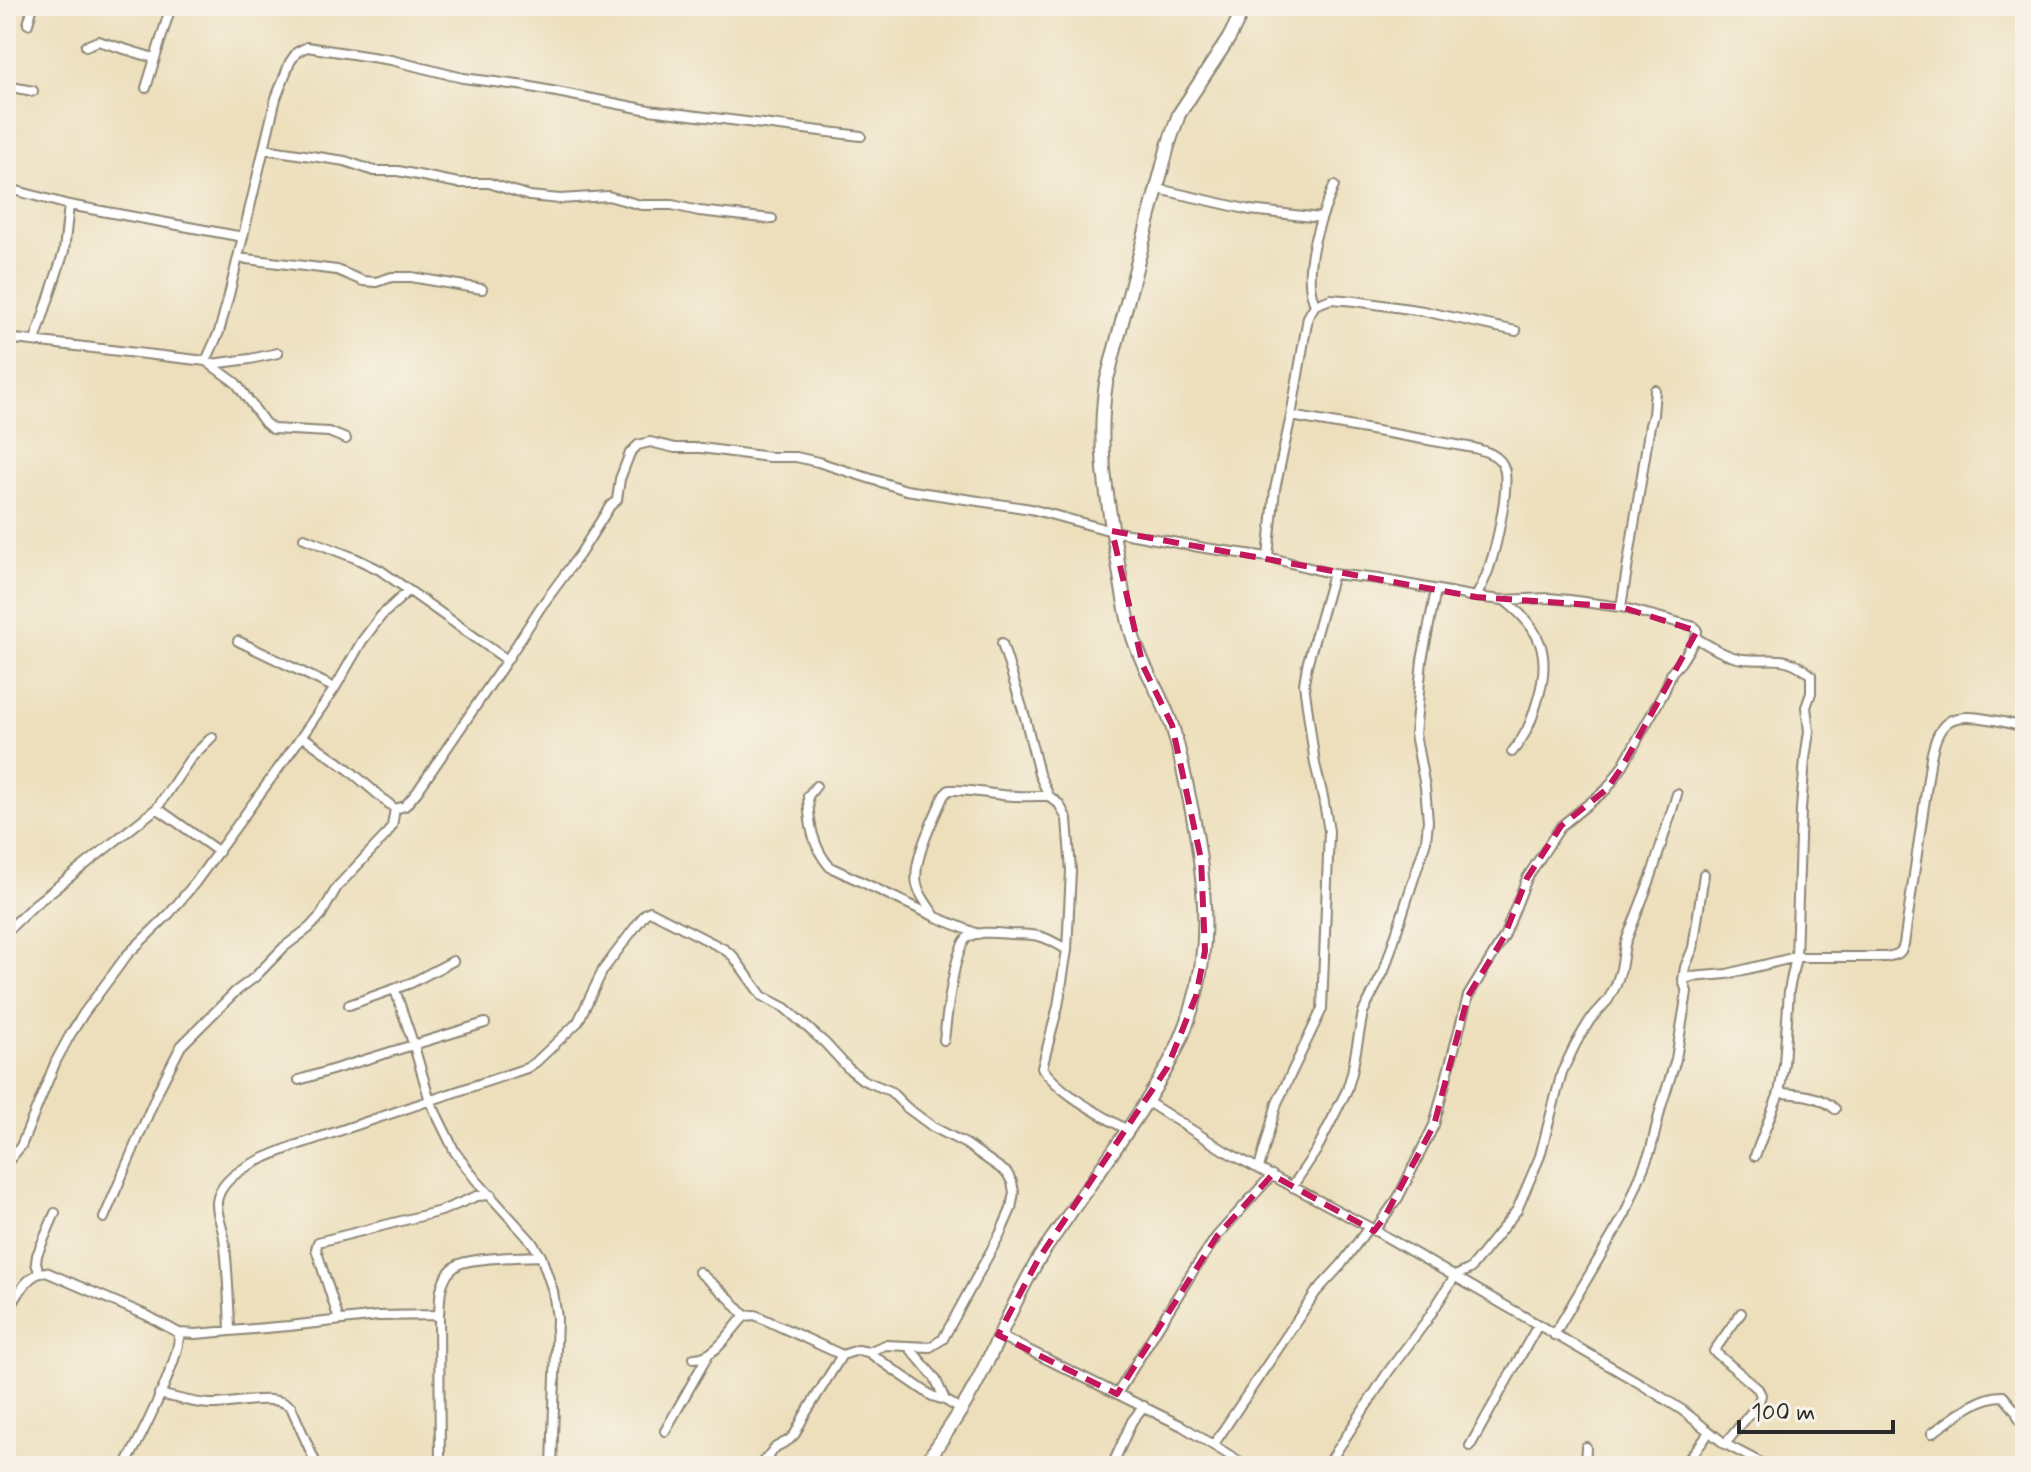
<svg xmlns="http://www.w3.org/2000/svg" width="2031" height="1472" viewBox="0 0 2031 1472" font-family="Mynerve,sans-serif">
  <rect width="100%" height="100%" fill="#f7f3e8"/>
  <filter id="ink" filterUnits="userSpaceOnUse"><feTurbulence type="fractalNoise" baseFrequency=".0125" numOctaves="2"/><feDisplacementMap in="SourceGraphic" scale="16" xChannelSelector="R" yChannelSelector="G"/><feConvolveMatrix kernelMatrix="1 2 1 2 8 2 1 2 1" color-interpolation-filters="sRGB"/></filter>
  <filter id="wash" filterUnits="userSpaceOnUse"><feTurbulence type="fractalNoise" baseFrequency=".006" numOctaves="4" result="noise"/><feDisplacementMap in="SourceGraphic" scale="32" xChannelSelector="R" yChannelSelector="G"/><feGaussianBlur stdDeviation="1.8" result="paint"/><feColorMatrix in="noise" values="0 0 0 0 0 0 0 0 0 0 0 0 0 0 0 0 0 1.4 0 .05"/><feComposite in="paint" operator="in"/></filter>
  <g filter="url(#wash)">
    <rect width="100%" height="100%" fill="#eddfbc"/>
  </g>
  <g filter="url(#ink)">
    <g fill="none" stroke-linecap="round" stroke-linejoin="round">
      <g stroke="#8c8574" stroke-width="12">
        <path id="street" d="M 28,24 L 33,6
          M 86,46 L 98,41 L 154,58
          M 6,86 L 33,91
          M 146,88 L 171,6
          M 264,149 L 345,161 L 374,171 L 398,171 L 458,183 L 489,183 L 529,196 L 560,199 L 608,196 L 641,205 L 672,205 L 699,211 L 772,219
          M 6,188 L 69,205 L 64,251 L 35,341
          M 1158,189 L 1250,210 L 1321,218
          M 69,205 L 243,237
          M 238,258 L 337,270 L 363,281 L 376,282 L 392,277 L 411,277 L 482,289
          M 1315,305 C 1300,270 1320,219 1334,186
          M 6,338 L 206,361 L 236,383 L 265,423 L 273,429 L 329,432 L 346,439
          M 206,361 L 219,332 L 229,295 L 276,98 L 290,62 L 297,52 L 307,47 L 391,60 L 463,78 L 526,86 L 649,110 L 861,136
          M 212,364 L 250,359 L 278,353
          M 1291,416 L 1474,448 C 1485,451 1500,455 1504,468 C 1510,486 1496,548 1489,568 C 1486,578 1481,587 1476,597
          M 304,538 L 355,558 L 380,570 L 507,660
          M 1268,557 L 1275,489 L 1291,416 L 1308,317 L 1315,305 L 1331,299 L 1355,301 L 1423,311 L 1516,331
          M 1504,600 C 1542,629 1552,656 1537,702 C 1531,723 1526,735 1512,752
          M 1621,607 L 1650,425 L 1653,415 L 1655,390
          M 1696,638 C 1710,646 1726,657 1743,659 C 1774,662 1785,653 1811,675 L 1811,693 L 1806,707 L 1809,731 L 1805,759 L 1801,809 L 1796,957 L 1789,990 L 1784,1064 L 1779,1093 L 1755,1156
          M 238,641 L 335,688
          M 1002,643 L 1025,717 L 1039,774 L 1049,796 L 1059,804 L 1067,819 L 1071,871 L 1067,950 L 1058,1006 L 1042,1068 C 1063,1096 1097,1112 1127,1130
          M 302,736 L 335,688 L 362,641 L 381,616 L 408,591
          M 816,786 L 808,796 C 809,822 812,847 830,867 L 936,917 L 978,934
          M 157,808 L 219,852
          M 935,916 C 929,907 921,897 918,888 C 909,866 935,816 944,795 L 949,790 C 968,789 984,793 1002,795 C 1018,797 1034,796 1049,796
          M 6,932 L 34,905 L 157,808 L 190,759 L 212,737
          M 1683,980 L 1691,977 L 1727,974 L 1796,957 L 1885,957 C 1896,955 1901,955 1904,944 L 1931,757 C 1934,745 1937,730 1948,722 C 1964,710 2006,723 2025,727
          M 395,990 L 414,1046 L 430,1101 L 455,1152 L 476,1180 L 531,1241 L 541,1256
          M 349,1005 L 411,983 L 453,961
          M 944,1040 C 946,1022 954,949 967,938 C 977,930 997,933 1009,934 C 1037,934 1044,935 1067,950
          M 299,1080 L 485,1023
          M 1779,1093 C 1800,1094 1819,1095 1835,1109
          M 1146,1101 L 1225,1151 L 1369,1227 L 1641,1384 L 1682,1410 L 1725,1444 L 1767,1466
          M 6,1164 L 21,1146 L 56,1061 L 70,1035 L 84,1013 L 127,955 L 169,914 L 195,883 L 302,736 L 348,769 L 395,809 L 405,806 L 417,792 L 507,660 L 540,608 L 580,554 L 610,506 L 617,500 L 620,479 L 630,453 L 638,445 L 650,442 L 675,448 L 701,448 L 769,457 L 796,457 L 818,462 L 906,490 L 1031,509 L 1112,531 L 1205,548 L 1268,557 L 1333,574 L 1379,579 L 1476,597 L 1503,600 L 1549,598 L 1569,600 L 1621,607 L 1695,627 L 1697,631 L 1696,638 L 1681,662 L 1672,672 L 1664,692 L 1622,767 L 1607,789 L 1561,826 L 1527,878 L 1504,937 L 1468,996 L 1434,1125 L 1398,1198 L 1374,1231
          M 1259,1168 L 1277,1103 L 1322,1009 L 1329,831 L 1323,797 L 1315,764 L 1304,684 L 1307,665 L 1333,574
          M 1292,1187 L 1316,1151 L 1347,1090 L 1352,1073 L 1363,1012 L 1384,971 L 1426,841 L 1428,821 L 1425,787 L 1415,734 L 1422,660 L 1436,590
          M 104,1218 L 159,1089 L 181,1046 L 235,992 L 255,977 L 284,947 L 309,928 L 321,915 L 337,887 L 386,835 L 392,826 L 395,809
          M 39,1272 L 36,1263 L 37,1255 L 55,1213
          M 699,1272 L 730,1299 L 745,1316
          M 6,1315 C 16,1300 25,1273 46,1272 L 146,1315 L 179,1333 L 196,1334 L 289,1326 L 378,1316 L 439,1315 C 440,1303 439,1289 445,1278 C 448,1273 454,1267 459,1264 C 477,1257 521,1257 541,1256 L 553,1291 L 557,1318 L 552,1466
          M 439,1315 L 440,1466
          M 339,1320 L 316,1249 L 318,1242 L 441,1211 L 477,1196 L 491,1195
          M 230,1331 C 229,1300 228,1269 224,1238 C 223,1227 216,1214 217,1202 C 221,1171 269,1156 294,1146 L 527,1068 L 536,1062 L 578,1022 L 603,970 L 645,914 L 650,911 L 724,949 L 733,956 L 762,996 L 785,1008 L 825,1043 L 848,1068 L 863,1080 L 890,1091 L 906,1107 L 933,1127 L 966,1144 L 1007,1173 L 1012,1182 L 1014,1192 L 1011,1209 L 1000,1234 L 943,1339 L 930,1347 L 885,1345 L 868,1352 L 858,1350 L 842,1355 L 755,1315 L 745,1316 C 730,1330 717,1358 694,1358
          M 998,1335 L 1182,1426 L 1247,1466
          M 1554,1335 L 1625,1214 L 1651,1149 L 1661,1107 L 1676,1059 L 1687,992 L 1683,980 L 1685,967 L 1693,948 L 1704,874
          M 908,1346 L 935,1378 L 945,1400
          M 868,1352 L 932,1396 L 945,1400 L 962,1410
          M 159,1394 C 176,1398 192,1403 210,1404 C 234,1405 273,1392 291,1407 L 317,1466
          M 1117,1394 L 1193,1271 L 1217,1236 L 1272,1175
          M 665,1431 L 707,1357
          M 1932,1433 C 1953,1419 1977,1396 2003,1396 L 2015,1410 L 2025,1431
          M 1214,1444 L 1316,1292 L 1341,1265 L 1369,1227
          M 1725,1444 L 1758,1404 L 1761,1395 L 1758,1389 L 1714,1351 L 1741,1313
          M 1470,1446 L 1538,1325
          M 207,1465 L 207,1466
          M 125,1466 C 139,1441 181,1359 179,1333
          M 759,1466 L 776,1447 L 789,1440 L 795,1434 L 804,1416 L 842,1355
          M 1112,1466 L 1132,1421 L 1144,1406
          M 1327,1466 L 1388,1372 L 1427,1320 L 1455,1276 L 1470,1269 L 1517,1210 L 1540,1156 L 1562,1072 L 1576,1043 L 1590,1020 L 1608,1000 L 1616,985 L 1621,969 L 1625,944 L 1651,877 L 1677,794
          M 1585,1466 L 1586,1447
          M 1683,1466 L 1704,1440 L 1709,1431"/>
      </g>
      <g stroke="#8c8574" stroke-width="16">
        <path id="secondary" d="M 924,1466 C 945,1434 968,1403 984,1368 C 1002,1332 1017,1295 1038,1260 C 1048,1243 1061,1227 1072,1210 C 1104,1164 1138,1118 1166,1069 C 1214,984 1210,904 1192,811 C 1186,783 1181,756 1173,729 C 1163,696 1142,668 1132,634 C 1124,607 1121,579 1116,551 C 1106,494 1097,442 1106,383 L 1168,146 L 1179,114 L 1229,38 L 1245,6"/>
      </g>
      <use href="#street" stroke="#fff" stroke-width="8"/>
      <use href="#secondary" stroke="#fff" stroke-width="12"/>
    </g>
  </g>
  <path fill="none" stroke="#c2185b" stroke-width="6" stroke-dasharray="16 10" stroke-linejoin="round" d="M 1112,531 L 1476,597 L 1621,607 L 1697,631 L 1622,767 L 1607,789 L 1561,826 L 1527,878 L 1504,937 L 1468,996 L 1434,1125 L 1384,1218 L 1374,1231 L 1272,1175 L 1217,1236 L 1117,1394 L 998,1335 L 1039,1258 L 1167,1068 L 1196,996 L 1205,951 L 1201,859 L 1172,725 L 1143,666 Z"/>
  <rect width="2031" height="1472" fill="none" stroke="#f7f3e8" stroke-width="32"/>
  <path d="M1739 1420v12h154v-12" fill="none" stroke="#2b2b2b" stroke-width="4"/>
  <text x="1751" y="1420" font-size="24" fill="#2b2b2b" stroke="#f7f3e8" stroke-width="6" paint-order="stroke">100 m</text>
</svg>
